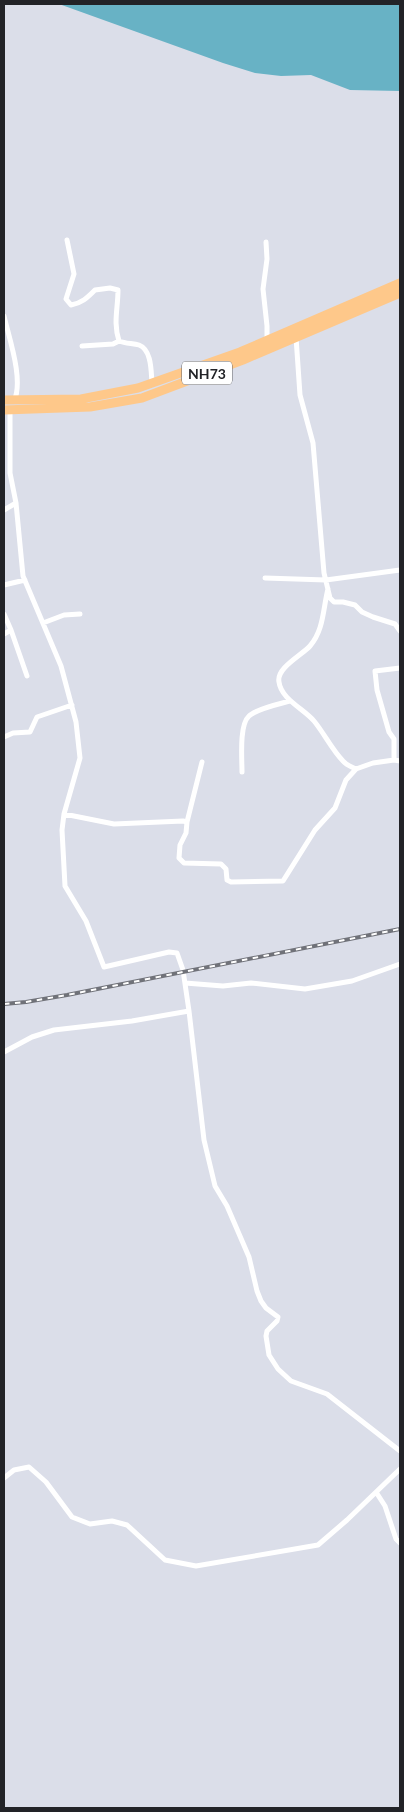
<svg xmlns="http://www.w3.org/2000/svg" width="404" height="1812" viewBox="0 0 404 1812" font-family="Lato,sans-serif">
  <rect width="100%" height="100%" fill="#dbdee9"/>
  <path fill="#68b2c5" d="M 59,4 L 400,4 L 400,91 L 350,90 L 311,75 L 281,76 L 255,73 L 223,63 Z"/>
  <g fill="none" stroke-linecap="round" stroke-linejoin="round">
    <path stroke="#fff" stroke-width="5" d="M 67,240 L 74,274 L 66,299 L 71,305 C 82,303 87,298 95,290 L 110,288 L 118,290 C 118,309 113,322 119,341 C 126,344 133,343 139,345 C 152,350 151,372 152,383
      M 266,242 L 267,259 L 263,289 L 267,326 L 267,340
      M 4,316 C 9,338 24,380 14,401
      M 296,337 L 300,395 L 313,443 L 324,573 L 330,598 L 334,602 L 343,602 L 355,605 L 362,612 L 373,617 L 395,624 L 400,631
      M 82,346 L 113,344 L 119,341
      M 10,409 L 10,473 L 16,503 L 23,576 L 61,666 L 76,722 L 80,758 L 64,814 L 62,830 L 65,886 L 86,921 L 104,967 L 169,952 L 177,953 L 183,970 L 189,1011
      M 4,510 L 16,503
      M 265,578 L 326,580 L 400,570
      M 4,585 L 25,580
      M 328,589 C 323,608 324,630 310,646 C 302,655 276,668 279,682 C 281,699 304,709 314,721 C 324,733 332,750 343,761 C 346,765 352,767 356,769
      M 4,614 L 11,630 L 4,634
      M 43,623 L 64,615 L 80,614
      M 11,630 L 27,676
      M 4,737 L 13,733 L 30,732 L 37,717 L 72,705
      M 394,760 L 394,739 L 389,732 L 377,690 L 375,671 L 400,668
      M 242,772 C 242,759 239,725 249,716 C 256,709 279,704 290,701
      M 64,814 L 114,824 L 183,821 L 187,822 L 186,833 L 180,845 L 179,858 L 184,863 L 221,864 L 226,869 L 227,880 L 231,882 L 283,881 L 315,830 L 335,808 L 346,780 L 356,769 L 373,763 L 394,760 L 400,761
      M 187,822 L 202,762
      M 185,983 L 223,986 L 251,983 L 305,989 L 352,981 L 400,964
      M 4,1052 L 32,1037 L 54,1030 L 132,1021 L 189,1011 L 204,1140 L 215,1186 L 227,1206 L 249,1257 L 257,1291 L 261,1301 L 266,1308 L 278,1317 L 277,1321 L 267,1331 L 266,1336 L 269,1355 L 278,1369 L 291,1381 L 327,1394 L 400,1451
      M 4,1478 L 14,1470 L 29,1467 L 46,1482 L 72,1517 L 90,1524 L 112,1521 L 127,1525 L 165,1560 L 196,1566 L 318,1545 L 347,1520 L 400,1469
      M 376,1492 L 385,1506 L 396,1539 L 400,1543"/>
    <path stroke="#fec88a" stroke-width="9" d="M 4,400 L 81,399 L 138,388 L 240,352 L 400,283
      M 4,410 L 90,407 L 142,398 L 243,360 L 400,293"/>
    <g stroke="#707279" stroke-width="4">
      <path id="rail" d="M 4,1004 L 26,1002 L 67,995 L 400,929"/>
    </g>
    <use href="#rail" stroke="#fff" stroke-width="2" stroke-dasharray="5.5" stroke-linecap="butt"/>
  </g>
  <g text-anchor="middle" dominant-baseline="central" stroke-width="5" stroke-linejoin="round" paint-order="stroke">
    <rect fill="#fff" stroke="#646568" stroke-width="1" x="182" y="361.5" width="50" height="23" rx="4"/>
    <g font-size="14" font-weight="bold" fill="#222327">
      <text x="207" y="373">NH73</text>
    </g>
  </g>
  <rect width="404" height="1812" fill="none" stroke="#222327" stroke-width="10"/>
</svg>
